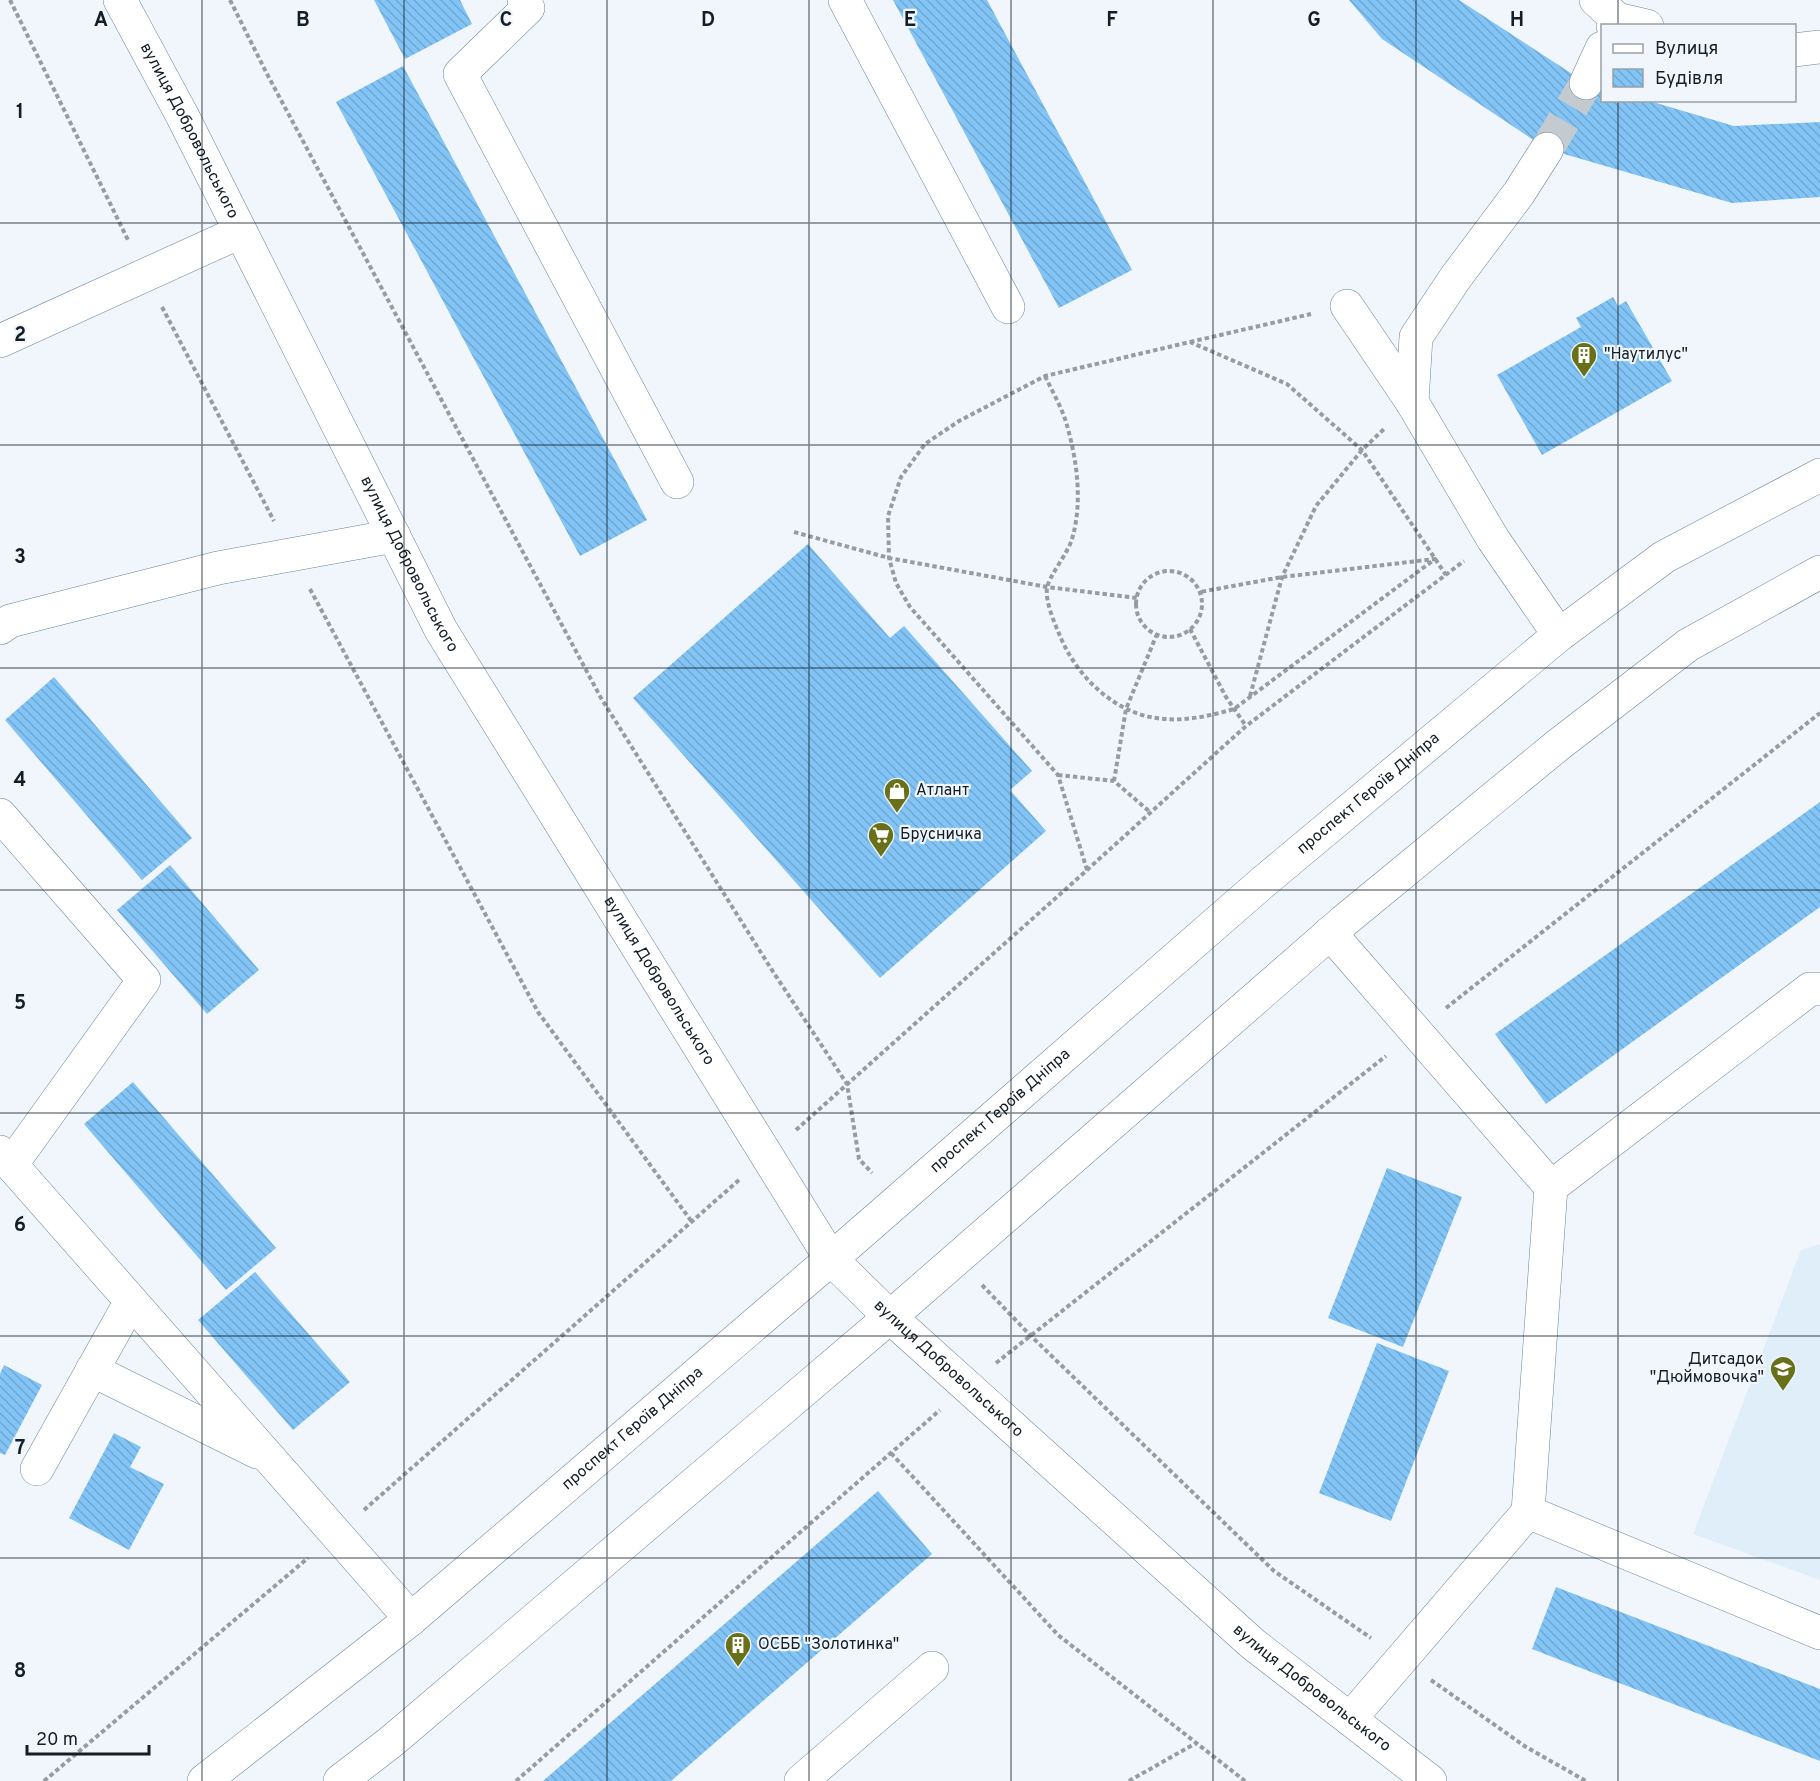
<svg xmlns="http://www.w3.org/2000/svg" width="1820" height="1781" viewBox="0 0 1820 1781" font-family="Overpass,sans-serif">
  <defs>
    <pattern id="building-back-hatch" width="6" height="6" patternUnits="userSpaceOnUse" patternTransform="scale(1.5)"><rect width="6" height="6" fill="#82c4f5"/><path d="M-1 5l2 2M0 0l6 6M5-1l2 2" fill="none" stroke="#6fa8d2"/></pattern>
  </defs>
  <rect width="100%" height="100%" fill="#f0f6fb"/>
  <path fill="#e0eefa" d="M 1820,1244 L 1820,1580 L 1693,1534 L 1801,1250 Z"/>
  <path fill="url(#building-back-hatch)" d="M 374,0 L 460,0 L 472,24 L 405,59 Z
    M 893,0 L 987,0 L 1132,270 L 1059,308 Z
    M 1349,0 L 1459,0 L 1586,83 L 1602,88 L 1602,100 L 1646,100 L 1734,126 L 1820,122 L 1820,197 L 1732,203 L 1547,149 L 1382,39 Z
    M 403,66 L 647,520 L 580,556 L 336,102 Z
    M 1613,297 L 1618,306 L 1626,301 L 1672,381 L 1542,455 L 1497,375 L 1581,327 L 1576,318 Z
    M 808,544 L 890,638 L 904,626 L 1032,771 L 1010,790 L 1046,831 L 880,978 L 633,698 Z
    M 54,677 L 192,838 L 142,880 L 5,720 Z
    M 1820,802 L 1820,907 L 1546,1104 L 1495,1034 Z
    M 170,865 L 259,970 L 207,1014 L 117,910 Z
    M 133,1082 L 276,1248 L 226,1290 L 84,1124 Z
    M 1387,1168 L 1462,1197 L 1403,1347 L 1328,1318 Z
    M 255,1272 L 350,1382 L 293,1430 L 198,1320 Z
    M 1377,1343 L 1449,1371 L 1391,1521 L 1319,1493 Z
    M 4,1365 L 42,1385 L 5,1455 L 0,1453 L 0,1374 Z
    M 114,1433 L 141,1447 L 130,1467 L 164,1484 L 129,1550 L 69,1518 Z
    M 878,1491 L 932,1554 L 671,1781 L 543,1781 Z
    M 1556,1587 L 1820,1689 L 1820,1761 L 1532,1649 Z"/>
  <g fill="none" stroke-linecap="round" stroke-linejoin="round">
    <path stroke="#c4cbd0" stroke-width="33" stroke-dasharray="33 16" stroke-linecap="butt" d="M 1547,149 L 1586,83"/>
    <g stroke="#69859b" stroke-width="34">
      <g id="minor">
        <path id="s1" d="M 120,0 L 182,115 L 441,630 L 831,1259 L 890,1317 L 1253,1644 L 1430,1781"/>
        <path d="M 524,0 L 528,8 L 460,74 L 677,482"/>
        <path d="M 845,0 L 1008,307"/>
        <path d="M 1596,0 L 1617,19 L 1613,26"/>
        <path d="M 1617,19 L 1647,26"/>
        <path d="M 1794,50 L 1820,47"/>
        <path d="M 1586,83 L 1602,48"/>
        <path d="M 1347,306 L 1412,402 L 1493,539 L 1559,635"/>
        <path d="M 0,341 L 240,232"/>
        <path d="M 1412,402 L 1416,337 L 1456,277 L 1519,193 L 1547,149"/>
        <path d="M 0,628 L 10,621 L 218,568 L 394,536"/>
        <path d="M 0,815 L 144,980 L 11,1165"/>
        <path d="M 1330,933 L 1551,1187"/>
        <path d="M 1820,989 L 1810,989 L 1551,1187 L 1528,1512 L 1820,1633"/>
        <path d="M 0,1152 L 411,1619"/>
        <path d="M 92,1370 L 257,1452"/>
        <path d="M 37,1469 L 131,1301"/>
        <path d="M 1350,1719 L 1528,1512"/>
        <path id="s2" d="M 204,1781 L 411,1619 L 831,1259 L 1262,883 L 1559,635 L 1664,557 L 1820,475"/>
        <path d="M 340,1781 L 392,1741 L 890,1317 L 1344,921 L 1558,745 L 1688,645 L 1820,572"/>
        <path d="M 801,1781 L 932,1668"/>
      </g>
    </g>
    <path stroke="#959da4" stroke-width="4" stroke-dasharray="4.5 3" stroke-linecap="butt" d="M 10,0 L 129,242
      M 230,0 L 266,72 L 601,698 L 770,967 L 847,1084 L 859,1159 L 872,1173
      M 162,307 L 274,521
      M 1190,342 L 1311,314
      M 1045,376 C 1052,391 1061,406 1066,422 C 1077,459 1083,502 1072,539 C 1068,553 1049,576 1047,588 C 1045,602 1055,624 1060,636 C 1078,679 1118,717 1166,719 C 1188,721 1213,715 1234,709 L 1435,559 L 1282,577 L 1200,592
      M 794,532 L 889,558 L 1047,587 L 1137,598
      M1136 604a33 33 0 1 1 66 0a33 33 0 1 1-66 0Z
      M 310,589 L 538,1012 L 692,1222
      M 1190,629 L 1226,697 L 1246,726
      M 1250,696 L 1282,577 L 1316,506 L 1362,450 L 1384,429
      M 1058,775 L 1114,781 L 1150,812
      M 1114,781 L 1126,709 L 1157,634
      M 1087,870 L 1058,775 L 910,607 L 896,583 L 889,558 L 888,516 L 901,477 L 925,444 L 959,421 L 1045,376 L 1190,342 L 1287,384 L 1362,450 L 1446,575
      M 1446,1008 L 1820,713
      M 796,1130 L 1087,870 L 1246,726 L 1464,561
      M 982,1285 L 1031,1336 L 1274,1571 L 1371,1638
      M 996,1363 L 1386,1056
      M 891,1453 L 1058,1635 L 1245,1781
      M 364,1510 L 739,1180
      M 1431,1680 L 1526,1747 L 1586,1781
      M 44,1781 L 308,1558
      M 516,1781 L 940,1410
      M 1129,1781 L 1196,1743"/>
    <use href="#minor" stroke="#fff" stroke-width="33"/>
  </g>
  <path fill="none" stroke="#131e26" stroke-width="1.5" stroke-opacity="0.55" d="M 202,0 L 202,1781M 404,0 L 404,1781M 607,0 L 607,1781M 809,0 L 809,1781M 1011,0 L 1011,1781M 1213,0 L 1213,1781M 1416,0 L 1416,1781M 1618,0 L 1618,26M 1618,100 L 1618,1781M 0,223 L 1820,223M 0,445 L 1820,445M 0,668 L 1820,668M 0,890 L 1820,890M 0,1113 L 1820,1113M 0,1336 L 1820,1336M 0,1558 L 1820,1558"/>
  <defs>
    <g id="building-pin" transform="scale(1.35)"><path d="M0 17L-7.5 6A9.5 9.5 0 1 1 7.5 6Z" fill="#68711a" stroke="#f0f6fb"/><path d="M-4-6H4V6H1V3H-1V6H-4ZM-2.5-4.3h1.7v1.8h-1.7ZM.8-4.3h1.7v1.8H.8ZM-2.5-1h1.7V.8h-1.7ZM.8-1h1.7V.8H.8Z" fill="#fff"/></g>
    <g id="shop-pin" transform="scale(1.35)"><path d="M0 17L-7.5 6A9.5 9.5 0 1 1 7.5 6Z" fill="#68711a" stroke="#f0f6fb"/><path d="M-5-2.5h2.3a2.7 3.5 0 0 1 5.4 0H5L5.5 6h-11ZM-1.5-2.5h3a1.5 2.3 0 0 0-3 0Z" fill="#fff"/></g>
    <g id="supermarket-pin" transform="scale(1.35)"><path d="M0 17L-7.5 6A9.5 9.5 0 1 1 7.5 6Z" fill="#68711a" stroke="#f0f6fb"/><path d="M-6-5.5h2.5l.6 2H6L4.5 2H-2.5L-4.4-4H-6ZM-1.5 3.2a1.3 1.3 0 1 0 .1 0ZM3 3.2a1.3 1.3 0 1 0 .1 0Z" fill="#fff"/></g>
    <g id="school-pin" transform="scale(1.35)"><path d="M0 17L-7.5 6A9.5 9.5 0 1 1 7.5 6Z" fill="#68711a" stroke="#f0f6fb"/><path d="M0-5L7-2L0 1L-7-2ZM-4 1L0 2.5L4 1V4Q0 6-4 4Z" fill="#fff"/></g>
  </defs>
  <g fill-rule="evenodd">
    <use href="#building-pin" x="1584" y="355"/>
    <use href="#shop-pin" x="897" y="791"/>
    <use href="#supermarket-pin" x="881" y="835"/>
    <use href="#school-pin" x="1783" y="1369"/>
    <use href="#building-pin" x="738" y="1645"/>
  </g>
  <g text-anchor="middle" dominant-baseline="central" stroke-width="4.5" stroke-linejoin="round" paint-order="stroke">
    <g font-size="16" fill="#131e26" stroke="#f0f6fb">
      <text stroke="none"><textPath href="#s1" startOffset="148">вулиця Добровольського</textPath></text>
      <text stroke="none"><textPath href="#s1" startOffset="634">вулиця Добровольського</textPath></text>
      <text stroke="none"><textPath href="#s2" startOffset="1527">проспект Героїв Дніпра</textPath></text>
      <text stroke="none"><textPath href="#s1" startOffset="1120">вулиця Добровольського</textPath></text>
      <text stroke="none"><textPath href="#s2" startOffset="1041">проспект Героїв Дніпра</textPath></text>
      <text stroke="none"><textPath href="#s1" startOffset="1608">вулиця Добровольського</textPath></text>
      <text stroke="none"><textPath href="#s2" startOffset="555">проспект Героїв Дніпра</textPath></text>
      <text stroke="none"><textPath href="#s1" startOffset="2092">вулиця Добровольського</textPath></text>
    </g>
    <g font-size="16" fill="#131e26" stroke="#f0f6fb" text-anchor="start">
      <text x="1604" y="355">"Наутилус"</text>
      <text x="916" y="791">Атлант</text>
      <text x="900" y="835">Брусничка</text>
      <text x="1764" y="1360" text-anchor="end">Дитсадок<tspan x="1764" dy="18">"Дюймовочка"</tspan></text>
      <text x="758" y="1645">ОСББ "Золотинка"</text>
    </g>
  </g>
  <g font-size="20" text-anchor="middle" font-weight="bold" fill="#131e26" stroke="#f0f6fb" stroke-width="4.5" stroke-linejoin="round" paint-order="stroke">
    <text x="101" y="26">A</text>
    <text x="303" y="26">B</text>
    <text x="506" y="26">C</text>
    <text x="708" y="26">D</text>
    <text x="910" y="26">E</text>
    <text x="1112" y="26">F</text>
    <text x="1314" y="26">G</text>
    <text x="1517" y="26">H</text>
    <text x="20" y="118">1</text>
    <text x="20" y="341">2</text>
    <text x="20" y="563">3</text>
    <text x="20" y="786">4</text>
    <text x="20" y="1009">5</text>
    <text x="20" y="1231">6</text>
    <text x="20" y="1454">7</text>
    <text x="20" y="1677">8</text>
  </g>
  <rect x="1601" y="24" width="195" height="78" fill="#f0f6fb" stroke="#98a0a6" stroke-width="1.5"/>
  <rect x="1613" y="44" width="30" height="9" fill="#ffffff" stroke="#98a0a6" stroke-width="1.5"/>
  <text x="1655" y="54" font-size="18" fill="#131e26">Вулиця</text>
  <rect x="1613" y="69" width="30" height="18" fill="url(#building-back-hatch)" stroke="#98a0a6" stroke-width="1.5"/>
  <text x="1655" y="84" font-size="18" fill="#131e26">Будівля</text>
  <path d="M27 1745v9h122v-9" fill="none" stroke="#131e26" stroke-width="3"/>
  <text x="36" y="1745" font-size="18" fill="#131e26" stroke="#f0f6fb" stroke-width="4.5" paint-order="stroke">20 m</text>
</svg>
